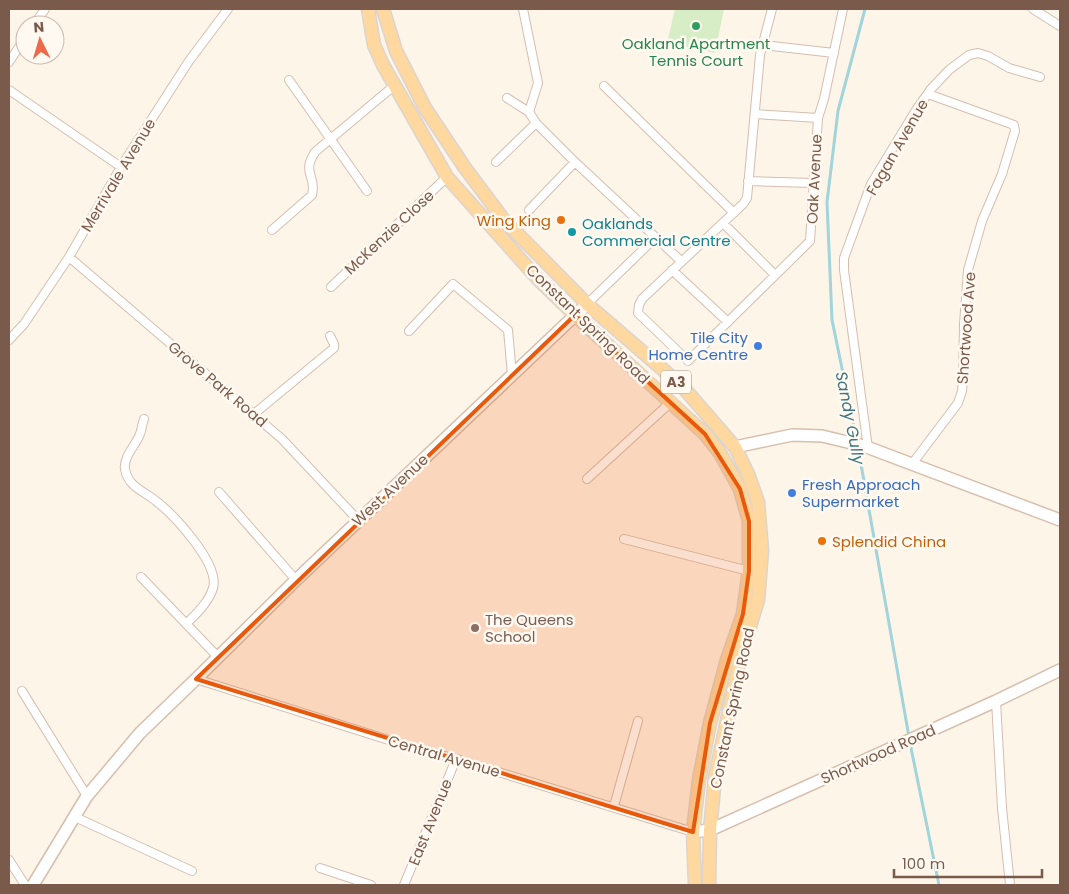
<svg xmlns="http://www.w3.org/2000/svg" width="1069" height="894" viewBox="0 0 1069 894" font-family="Poppins,sans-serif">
  <rect width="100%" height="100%" fill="#fef5e9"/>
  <path fill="#d7edc6" d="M 675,9 L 724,9 L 715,53 L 667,43 Z"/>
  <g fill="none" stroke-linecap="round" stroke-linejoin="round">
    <path stroke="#a1d4db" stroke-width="3" d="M 857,441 L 832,320 L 827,202 L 838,111 L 865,9
      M 858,447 L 909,737
      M 910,743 L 939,885"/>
    <g stroke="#d4beb0" stroke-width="10">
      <path id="street" d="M 523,9 L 538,83 L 529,112
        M 772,9 L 760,55 L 747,198 L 743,204 L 642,299 L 639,305 L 638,313 L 688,361 L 810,241 L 818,118 L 824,99 L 843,9
        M 1033,9 L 1060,26
        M 34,25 L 45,9
        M 763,45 L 834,53
        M 9,62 L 25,38
        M 289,80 L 367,191
        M 604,86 L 734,213
        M 9,90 L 121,167
        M 507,98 L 529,112 L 536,123 L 575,162 L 681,261
        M 755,114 L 818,118
        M 496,162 L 536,123
        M 748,181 L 813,183
        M 529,210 L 575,162
        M 723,223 L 775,275
        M 272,230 L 312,195 C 317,175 301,174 315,152 L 395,85
        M 69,257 L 282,439 L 358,520
        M 672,270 L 728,322
        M 331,287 L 447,177
        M 587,304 L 655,238
        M 409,331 L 453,284 L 508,330 L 512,375
        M 9,340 L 24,324 L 69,257 L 121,167 L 189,61 L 228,9
        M 254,414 L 334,348 L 334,344 L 330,336
        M 144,419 C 142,424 142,429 140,434 C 136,445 123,457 125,469 C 128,487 144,491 156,501 C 174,515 220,564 213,588 C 209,602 196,614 186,624
        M 868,448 L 844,270 L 844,258 L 871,184 L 916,110 L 931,89 L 949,70 L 969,55 L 978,53 L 988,56 L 1009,68 L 1040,77
        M 912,464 L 958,403 L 962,391 L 963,379 L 964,324 L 968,270 L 982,221 L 1002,174 L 1015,131 L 1014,125 L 928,94
        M 587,479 L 671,402
        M 219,492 L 296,580
        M 624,539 L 749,571
        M 141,577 L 218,657
        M 196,679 L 398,743 L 456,759 L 693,832
        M 22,691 L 87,796
        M 996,701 L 1002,808 L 1010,885
        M 614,806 L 638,721
        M 75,817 L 192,871
        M 9,860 L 25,885
        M 320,868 L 371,885
        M 404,885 L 456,759"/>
    </g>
    <g stroke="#d7bead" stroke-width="14">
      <path id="secondary" d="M 735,447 L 792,435 L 822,436 L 864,446 L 1060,520
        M 693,832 L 710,830 L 996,701 L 1060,670
        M 33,885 L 87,796 L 140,733 L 196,679 L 296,580 L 587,304"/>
    </g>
    <g stroke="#dcd4d0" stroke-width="15">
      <path id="primary" d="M 368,9 L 374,45 L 383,65 L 447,177 L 538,279 L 575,315 L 705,434 L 720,453 L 740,489 L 749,521 L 749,571 L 743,614 L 727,660 L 710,723 L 699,780 L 693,832 L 695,885
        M 383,9 L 396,51 L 425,108 L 465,168 L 504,220 L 587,304 L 682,386 L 735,447 L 748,474 L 758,502 L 762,551 L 758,600 L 740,659 L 715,777 L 710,830 L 709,885"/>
    </g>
    <use href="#street" stroke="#fff" stroke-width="8"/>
    <use href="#secondary" stroke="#fff" stroke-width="11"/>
    <use href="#primary" stroke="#fed89f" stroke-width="12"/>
  </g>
  <path fill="#e8590c" fill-opacity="0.2" stroke="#e8590c" stroke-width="4" stroke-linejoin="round" d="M 575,315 L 705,434 L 740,489 L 749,521 L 749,571 L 743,614 L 710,723 L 693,832 L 196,679 Z"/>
  <circle fill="#2e9e5b" stroke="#fff9f1" stroke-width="2" cx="696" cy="26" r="5"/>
  <g fill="#e8710a" stroke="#fff9f1" stroke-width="2">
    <circle cx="561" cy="220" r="5"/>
    <circle cx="822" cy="541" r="5"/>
  </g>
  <circle fill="#0f9aa8" stroke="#fff9f1" stroke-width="2" cx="572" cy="232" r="5"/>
  <g fill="#3f7fe0" stroke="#fff9f1" stroke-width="2">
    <circle cx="758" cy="346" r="5"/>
    <circle cx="792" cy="493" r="5"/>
  </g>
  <circle fill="#8d6e63" stroke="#fff9f1" stroke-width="2" cx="475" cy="628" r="5"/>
  <g text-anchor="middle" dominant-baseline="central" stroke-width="5" stroke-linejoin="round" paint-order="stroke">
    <rect fill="#fff9f1" stroke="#a28a7c" stroke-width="1" x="661" y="370.5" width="30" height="23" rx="4"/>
    <g font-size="14" font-weight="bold" fill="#7a5a4a">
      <text x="676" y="382">A3</text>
    </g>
    <g font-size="15" fill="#27864d" stroke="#fff9f1">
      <text x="696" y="43">Oakland Apartment<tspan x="696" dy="17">Tennis Court</tspan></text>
    </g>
    <g font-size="15" fill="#7a5a4a" stroke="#fff9f1">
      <text transform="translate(897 147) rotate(-60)">Fagan Avenue</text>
      <text transform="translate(118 175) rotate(-59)">Merrivale Avenue</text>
      <text transform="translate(814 179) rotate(-87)">Oak Avenue</text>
      <text transform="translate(389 232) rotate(-43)">McKenzie Close</text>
      <text transform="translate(588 324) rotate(44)">Constant Spring Road</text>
      <text transform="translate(966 328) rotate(-86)">Shortwood Ave</text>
      <text transform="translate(218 384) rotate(40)">Grove Park Road</text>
      <text transform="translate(390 490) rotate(-43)">West Avenue</text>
      <text transform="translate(732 708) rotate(-78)">Constant Spring Road</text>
      <text transform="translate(878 754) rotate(-24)">Shortwood Road</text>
      <text transform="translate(444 756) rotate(16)">Central Avenue</text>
      <text transform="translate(430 822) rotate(-68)">East Avenue</text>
    </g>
    <g font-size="15" fill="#c56008" stroke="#fff9f1" text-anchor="end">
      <text x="551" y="220">Wing King</text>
      <text x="832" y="541" text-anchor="start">Splendid China</text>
    </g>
    <g font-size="15" fill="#0d838f" stroke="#fff9f1" text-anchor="start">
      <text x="582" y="223">Oaklands<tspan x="582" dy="17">Commercial Centre</tspan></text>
    </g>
    <g font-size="15" fill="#366cbe" stroke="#fff9f1" text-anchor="end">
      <text x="748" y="337">Tile City<tspan x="748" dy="17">Home Centre</tspan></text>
      <text x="802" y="484" text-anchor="start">Fresh Approach<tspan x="802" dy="17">Supermarket</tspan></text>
    </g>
    <g font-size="15" fill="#785e54" stroke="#fff9f1" text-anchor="start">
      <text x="485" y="619">The Queens<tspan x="485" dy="17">School</tspan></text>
    </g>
    <g font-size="16" font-style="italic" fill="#3c7680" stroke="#fff9f1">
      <text transform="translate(850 418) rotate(79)">Sandy Gully</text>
    </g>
  </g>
  <rect width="1069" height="894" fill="none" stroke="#7a5a4a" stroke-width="20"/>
  <g transform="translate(40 40) rotate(355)"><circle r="24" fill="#fff9f1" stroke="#cab9ae"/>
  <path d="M0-4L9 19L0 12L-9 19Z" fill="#ed6949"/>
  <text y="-8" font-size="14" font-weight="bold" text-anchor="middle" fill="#7a5a4a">N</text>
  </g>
  <path d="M894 869v8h148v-8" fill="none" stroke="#7a5a4a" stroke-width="2.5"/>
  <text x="902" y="869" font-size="15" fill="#7a5a4a" stroke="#fff9f1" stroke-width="4" paint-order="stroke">100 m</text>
</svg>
